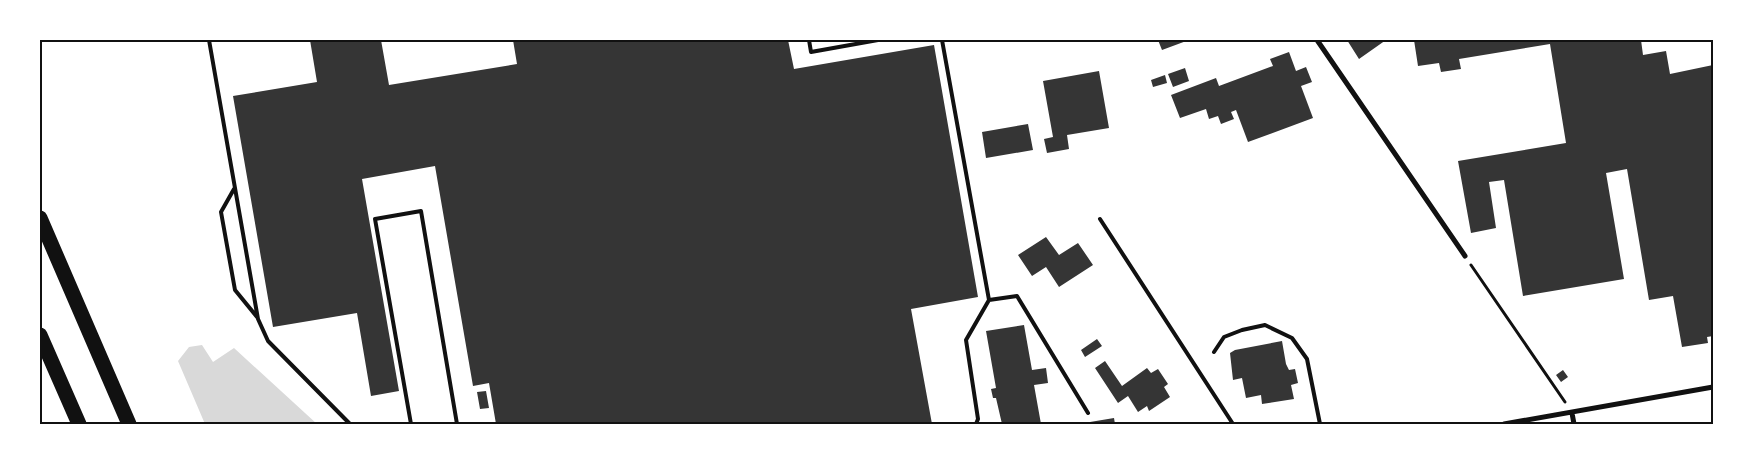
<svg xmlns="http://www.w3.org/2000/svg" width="1753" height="464" viewBox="0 0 1753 464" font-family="'Golos Text',sans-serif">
  <rect width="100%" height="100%" fill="#fff"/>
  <path fill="#d9d9d9" d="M 202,345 L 213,362 L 234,348 L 317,424 L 205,424 L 178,361 L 189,347 Z"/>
  <path fill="#353535" d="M 310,40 L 381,40 L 389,85 L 517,64 L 513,40 L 788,40 L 794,69 L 934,45 L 978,297 L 911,309 L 932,424 L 496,424 L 489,383 L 473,386 L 435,166 L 362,179 L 399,391 L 371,396 L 357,313 L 273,327 L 233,96 L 317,82 Z
    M 1158,40 L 1189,40 L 1162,50 Z
    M 1347,40 L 1386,40 L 1359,59 Z
    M 1414,40 L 1641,40 L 1643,55 L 1666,51 L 1670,74 L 1713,65 L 1713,336 L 1707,337 L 1708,343 L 1682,347 L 1673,296 L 1649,300 L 1627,169 L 1606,173 L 1624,279 L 1523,296 L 1504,180 L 1489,182 L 1496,228 L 1471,233 L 1458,161 L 1566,143 L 1550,44 L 1459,59 L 1461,69 L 1441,72 L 1439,63 L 1418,66 Z
    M 1289,52 L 1296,71 L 1306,67 L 1312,82 L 1301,86 L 1313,118 L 1248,142 L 1236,110 L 1231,112 L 1234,119 L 1221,124 L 1218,116 L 1209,119 L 1206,109 L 1180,118 L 1171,95 L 1216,78 L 1219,86 L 1273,66 L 1270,59 Z
    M 1185,68 L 1189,81 L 1173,87 L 1168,74 Z
    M 1099,71 L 1109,128 L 1067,135 L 1069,149 L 1047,153 L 1044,139 L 1053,137 L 1043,81 Z
    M 1165,75 L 1167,83 L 1153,87 L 1151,80 Z
    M 1028,124 L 1033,150 L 986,158 L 982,132 Z
    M 1046,237 L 1059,255 L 1078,243 L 1093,265 L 1059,287 L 1046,267 L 1032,276 L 1018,255 Z
    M 1024,325 L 1032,370 L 1046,368 L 1048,383 L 1034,385 L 1041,424 L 1002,424 L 996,398 L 993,398 L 991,389 L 996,388 L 986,331 Z
    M 1097,339 L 1102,346 L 1085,357 L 1081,350 Z
    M 1282,341 L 1286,364 L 1289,370 L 1295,369 L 1298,383 L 1291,385 L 1294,399 L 1262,404 L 1261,395 L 1246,398 L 1242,378 L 1233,380 L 1230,353 L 1235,350 Z
    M 1105,361 L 1122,386 L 1147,368 L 1151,373 L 1158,369 L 1168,384 L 1164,387 L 1170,397 L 1149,411 L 1147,406 L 1138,412 L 1128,396 L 1118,403 L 1095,368 Z
    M 1563,370 L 1568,377 L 1561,382 L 1556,375 Z
    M 486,391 L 489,408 L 480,409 L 477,392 Z
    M 1114,418 L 1115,424 L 1084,424 L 1084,423 Z"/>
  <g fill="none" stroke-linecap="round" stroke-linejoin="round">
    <path stroke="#111" stroke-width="3" d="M 1471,265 L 1565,402"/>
    <path stroke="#111" stroke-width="4" d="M 209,40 L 258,319 L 268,341 L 350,424
      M 809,40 L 811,52 L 878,40
      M 942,40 L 989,300 L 966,340 L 978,419 L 976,424
      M 234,189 L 221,212 L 235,290 L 257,317
      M 1100,219 L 1233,424
      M 989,300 L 1017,296 L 1088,413
      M 1214,352 L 1224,337 L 1242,330 L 1265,325 L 1292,338 L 1307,359 L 1320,424
      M 411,424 L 375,219 L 421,211 L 457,424"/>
    <path stroke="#111" stroke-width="5" d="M 1317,40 L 1465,256
      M 1572,413 L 1574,424
      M 1504,424 L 1713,387"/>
    <path stroke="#111" stroke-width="15" d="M 40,218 L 129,424
      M 40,335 L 79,424"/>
  </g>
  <rect width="1753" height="464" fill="none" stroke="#ffffff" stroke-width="82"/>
  <rect x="41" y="41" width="1671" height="382" fill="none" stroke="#111" stroke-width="2"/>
</svg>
